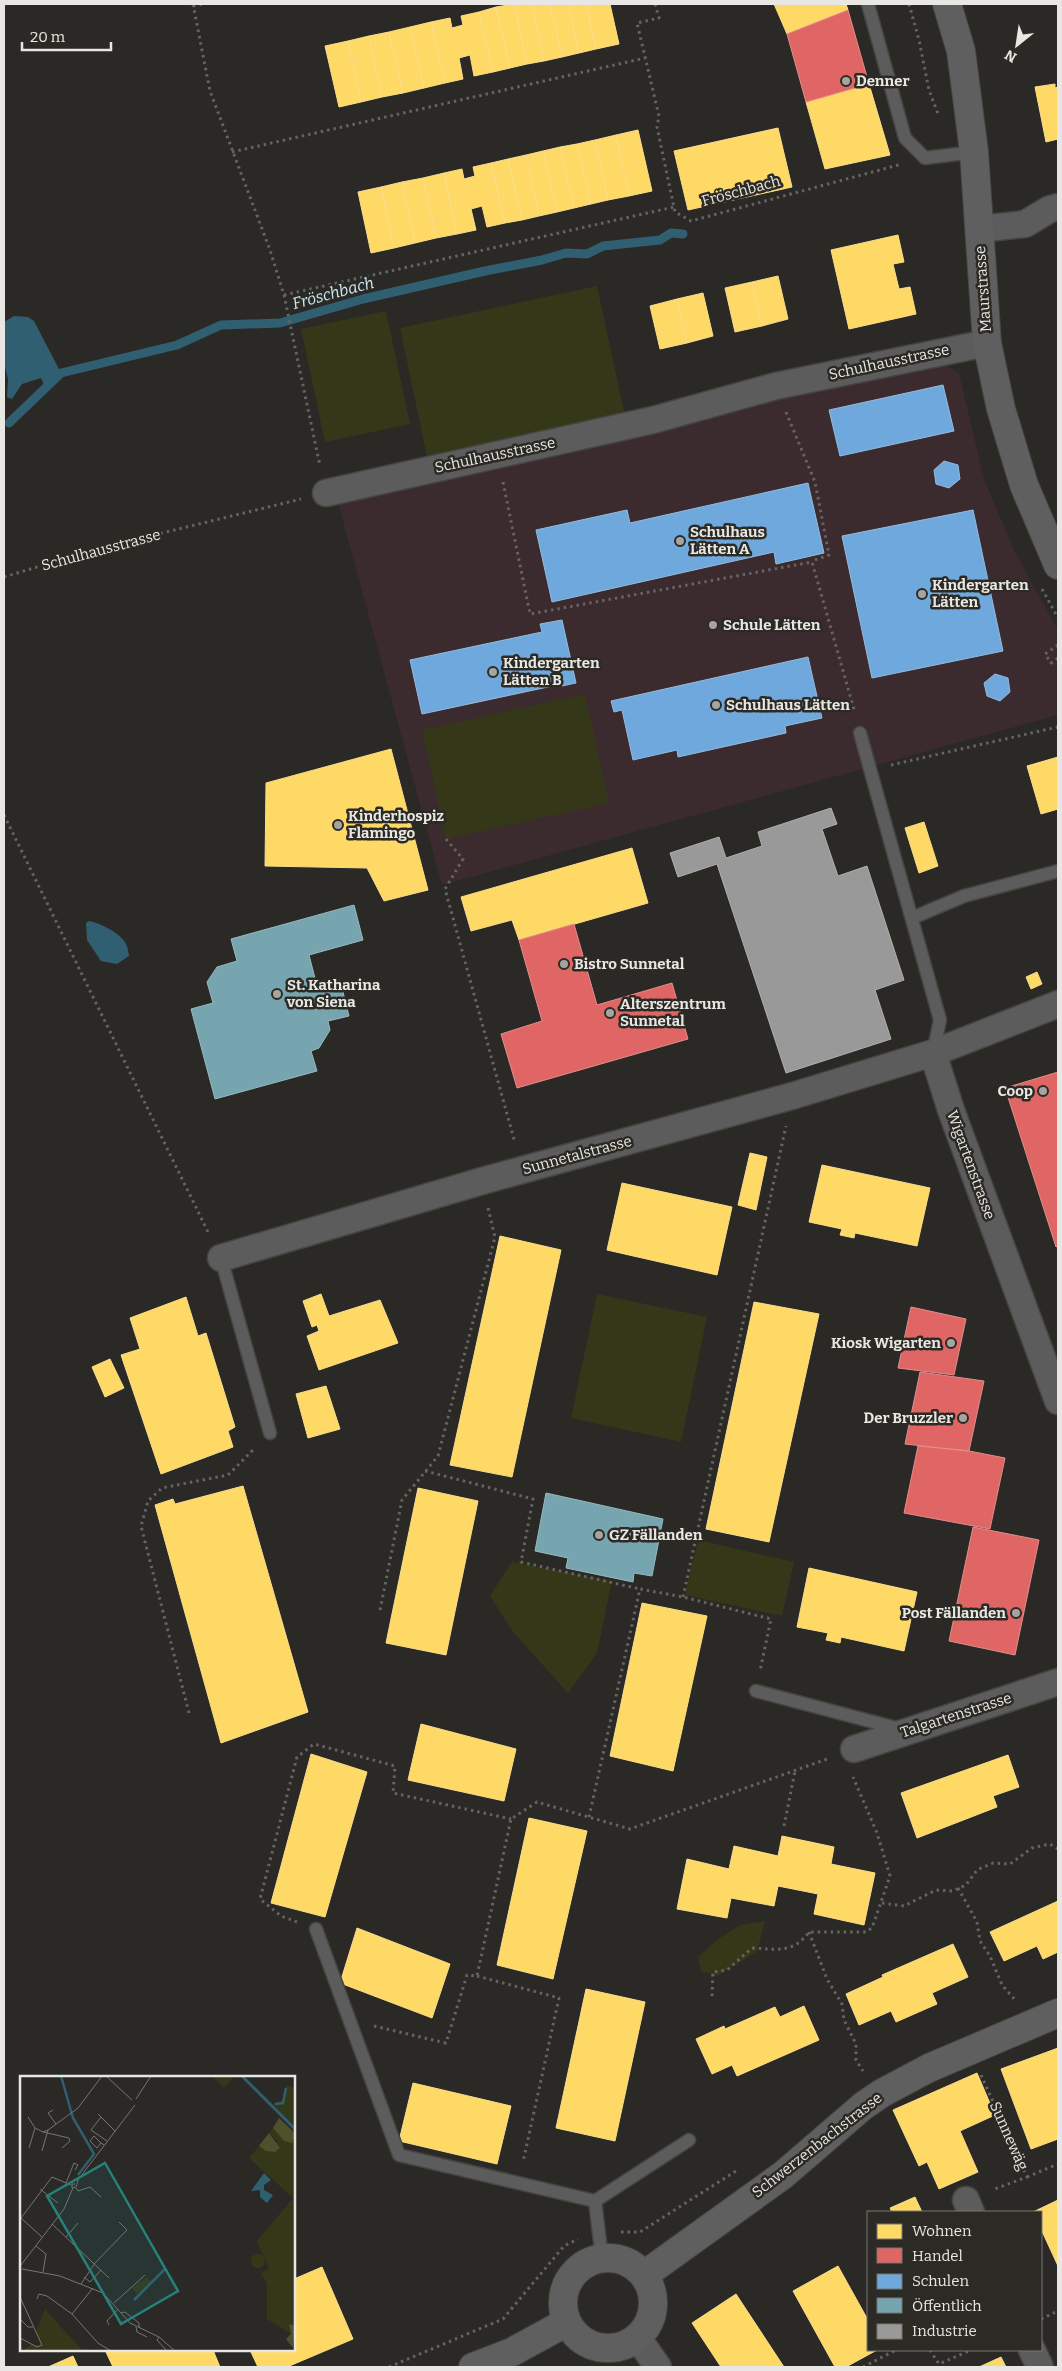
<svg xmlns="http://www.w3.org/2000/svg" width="1062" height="2371" viewBox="0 0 1062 2371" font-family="Bitter,serif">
  <rect width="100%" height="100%" fill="#2a2926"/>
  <path fill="#3b2b2f" d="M 941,363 L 959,373 L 984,479 L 1014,550 L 1058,630 L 1058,715 L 442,885 L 337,499 Z"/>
  <path fill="#343818" d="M 597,286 L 625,416 L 427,457 L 400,328 Z
    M 386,311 L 410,424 L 325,442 L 301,329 Z
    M 585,694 L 609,803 L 446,839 L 422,730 Z
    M 597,1294 L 707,1317 L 681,1442 L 571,1418 Z
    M 698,1540 L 794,1562 L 782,1616 L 685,1595 Z
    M 512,1562 L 612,1581 L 597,1653 L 568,1693 L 513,1632 L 490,1596 Z
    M 765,1921 L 757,1952 L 717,1976 L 701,1971 L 698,1957 L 717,1940 L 740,1925 Z"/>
  <path fill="#305f72" d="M 14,316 L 28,317 L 34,321 L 61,373 L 46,389 L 41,378 L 22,384 L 12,399 L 7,397 L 8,379 L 4,363 L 4,322 Z
    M 89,921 C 100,923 121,933 126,944 C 128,947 128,952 129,956 L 117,964 L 101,961 L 87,940 L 86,923 Z"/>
  <path fill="#ffd966" stroke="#f8dd8c" d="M 514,4 L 532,4 L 544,61 L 527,64 Z
    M 514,4 L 527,64 L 510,68 L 496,7 Z
    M 532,4 L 550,4 L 562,57 L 544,61 Z
    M 550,4 L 568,4 L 579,53 L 562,57 Z
    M 568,4 L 586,4 L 596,49 L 579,53 Z
    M 586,4 L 610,4 L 619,44 L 596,49 Z
    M 774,4 L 846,4 L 848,10 L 787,34 Z
    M 496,7 L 510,68 L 493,72 L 479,12 Z
    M 479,12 L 493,72 L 474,76 L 470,55 L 459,58 L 463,79 L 445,83 L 431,22 L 450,18 L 452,28 L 463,25 L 461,16 Z
    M 431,22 L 445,83 L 424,88 L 410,27 Z
    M 410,27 L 424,88 L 403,93 L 389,32 Z
    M 389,32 L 403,93 L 382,97 L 369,36 Z
    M 369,36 L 382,97 L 361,102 L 348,41 Z
    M 348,41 L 361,102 L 339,107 L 325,46 Z
    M 869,84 L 890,155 L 825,169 L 806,102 Z
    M 1055,84 L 1055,88 L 1058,87 L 1058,139 L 1046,142 L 1035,87 Z
    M 778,128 L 792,187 L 688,210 L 674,151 Z
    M 638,130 L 652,191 L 629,196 L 616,135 Z
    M 616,135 L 629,196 L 608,200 L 595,140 Z
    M 595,140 L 608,200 L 591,204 L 577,144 Z
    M 577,144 L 591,204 L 574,208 L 560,147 Z
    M 560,147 L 574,208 L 557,212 L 543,151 Z
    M 543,151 L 557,212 L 539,216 L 526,155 Z
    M 526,155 L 539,216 L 522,220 L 508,159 Z
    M 508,159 L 522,220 L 505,223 L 491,163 Z
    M 491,163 L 505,223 L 487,227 L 482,206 L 471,209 L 476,230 L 457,234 L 444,173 L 462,169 L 464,179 L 475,176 L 473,167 Z
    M 444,173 L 457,234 L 436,238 L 423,178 Z
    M 423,178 L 436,238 L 415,243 L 402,182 Z
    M 402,182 L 415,243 L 394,248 L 381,187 Z
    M 381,187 L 394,248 L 371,253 L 358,192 Z
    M 898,235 L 904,262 L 893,264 L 899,289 L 910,287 L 916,314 L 849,329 L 831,250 Z
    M 778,276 L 788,319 L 762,326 L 752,282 Z
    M 752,282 L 762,326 L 735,332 L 725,288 Z
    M 703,293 L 713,336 L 687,343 L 677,299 Z
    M 677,299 L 687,343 L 660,349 L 650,306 Z
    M 391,749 L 428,890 L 384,901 L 367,868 L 265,866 L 266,783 Z
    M 1058,757 L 1058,809 L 1041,814 L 1027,766 Z
    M 924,822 L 938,866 L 919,873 L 905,828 Z
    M 632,848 L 648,903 L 519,940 L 512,920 L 471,931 L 461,897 Z
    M 1037,972 L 1042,984 L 1031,989 L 1026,977 Z
    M 750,1153 L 767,1157 L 756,1210 L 738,1205 Z
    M 822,1165 L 930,1188 L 917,1246 L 855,1233 L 854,1238 L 840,1235 L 842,1229 L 809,1222 Z
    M 622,1183 L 732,1207 L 717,1275 L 607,1250 Z
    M 500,1236 L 561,1250 L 512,1477 L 450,1465 Z
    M 321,1294 L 329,1316 L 380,1300 L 398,1343 L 319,1370 L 307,1336 L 319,1331 L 317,1325 L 312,1327 L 303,1301 Z
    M 186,1297 L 198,1336 L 206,1333 L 235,1427 L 228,1431 L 233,1447 L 161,1474 L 121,1355 L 140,1349 L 130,1318 Z
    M 754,1302 L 819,1314 L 769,1542 L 706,1529 Z
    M 110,1359 L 124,1388 L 105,1397 L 92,1367 Z
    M 326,1386 L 340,1429 L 308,1438 L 296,1394 Z
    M 243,1486 L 308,1712 L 221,1743 L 155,1505 L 173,1499 L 175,1504 Z
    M 418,1488 L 478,1501 L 446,1655 L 386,1643 Z
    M 809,1568 L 917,1592 L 904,1651 L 841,1637 L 840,1643 L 826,1640 L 828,1633 L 797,1627 Z
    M 642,1603 L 707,1616 L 673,1771 L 610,1756 Z
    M 421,1724 L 516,1749 L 504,1801 L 408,1780 Z
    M 311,1754 L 367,1772 L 325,1917 L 271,1903 Z
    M 1008,1755 L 1019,1787 L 993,1796 L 997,1807 L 917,1838 L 901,1793 Z
    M 529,1818 L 587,1831 L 553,1979 L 497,1965 Z
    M 782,1836 L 834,1847 L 831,1864 L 875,1873 L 864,1925 L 814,1914 L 818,1894 L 778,1886 L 774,1906 L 731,1898 L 727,1918 L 677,1909 L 687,1859 L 729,1869 L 734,1846 L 778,1856 Z
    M 1058,1901 L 1058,1952 L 1043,1959 L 1037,1946 L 1004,1961 L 990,1932 Z
    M 357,1928 L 450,1964 L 432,2018 L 340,1983 Z
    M 953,1944 L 968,1977 L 932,1993 L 937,2004 L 896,2022 L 891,2011 L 859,2025 L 846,1994 L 883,1977 L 882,1975 Z
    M 586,1989 L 645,2002 L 615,2141 L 556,2128 Z
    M 804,2006 L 819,2040 L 737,2076 L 732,2065 L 712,2074 L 696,2039 L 724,2026 L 725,2029 L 775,2007 L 780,2017 Z
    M 1058,2048 L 1058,2139 L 1031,2149 L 1001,2069 Z
    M 977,2073 L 995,2115 L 960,2131 L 978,2172 L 939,2189 L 927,2162 L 919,2166 L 893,2110 Z
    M 413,2083 L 511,2106 L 497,2164 L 399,2141 Z
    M 915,2197 L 922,2212 L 892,2212 L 890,2208 Z
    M 1058,2200 L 1058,2266 L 1041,2229 L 1041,2212 L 1033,2212 Z
    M 838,2266 L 868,2320 L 868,2350 L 877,2350 L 846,2367 L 835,2367 L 793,2291 Z
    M 322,2267 L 353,2339 L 287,2367 L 258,2367 L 250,2350 L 294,2350 L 294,2279 Z
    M 736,2294 L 784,2367 L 721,2367 L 692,2323 Z
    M 105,2350 L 213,2350 L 220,2367 L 113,2367 Z
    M 73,2356 L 78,2367 L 48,2367 Z
    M 1001,2357 L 1006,2367 L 979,2367 Z"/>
  <path fill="#e06666" stroke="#e38d8c" d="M 848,10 L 869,84 L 806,102 L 787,34 Z
    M 574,924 L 597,1005 L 672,983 L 688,1039 L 517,1088 L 501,1034 L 542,1021 L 519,940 Z
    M 1058,1072 L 1058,1246 L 1056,1247 L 1005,1088 Z
    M 911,1307 L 966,1319 L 954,1375 L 898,1368 Z
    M 920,1372 L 984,1381 L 969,1451 L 905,1444 Z
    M 918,1446 L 969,1451 L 1005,1458 L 990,1529 L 904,1513 Z
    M 973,1527 L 1039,1540 L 1015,1655 L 949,1641 Z"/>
  <path fill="#6fa8dc" stroke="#94bbde" d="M 943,385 L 954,431 L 840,456 L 829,410 Z
    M 944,461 L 958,465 L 960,479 L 949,488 L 936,484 L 934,470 Z
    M 808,483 L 824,553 L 776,564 L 774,552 L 552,602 L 536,530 L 627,510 L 630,523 Z
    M 973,510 L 1003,651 L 872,678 L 842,536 Z
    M 562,620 L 576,683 L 562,686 L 562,684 L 422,714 L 410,660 L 542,632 L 540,624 Z
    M 808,657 L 822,718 L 785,726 L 786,733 L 678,757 L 677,750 L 633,760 L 622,710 L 614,712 L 611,701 Z
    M 995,674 L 1008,678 L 1010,692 L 1000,701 L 987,696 L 984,683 Z"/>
  <path fill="#76a5af" stroke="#98b9bf" d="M 354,905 L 363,940 L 309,955 L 317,986 L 340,980 L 349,1016 L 328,1021 L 330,1030 L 319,1048 L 311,1051 L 317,1071 L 215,1099 L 191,1009 L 213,1003 L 207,982 L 217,967 L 237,961 L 231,939 Z
    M 546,1493 L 663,1519 L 652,1576 L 634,1573 L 633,1582 L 566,1568 L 568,1558 L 535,1551 Z"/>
  <path fill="#999" stroke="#b1b0af" d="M 831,808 L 837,824 L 822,829 L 838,876 L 867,866 L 904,980 L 875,990 L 891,1039 L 786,1073 L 717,864 L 678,877 L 670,853 L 719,837 L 726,858 L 762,846 L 758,832 Z"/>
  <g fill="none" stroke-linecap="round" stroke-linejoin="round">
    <path stroke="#305f72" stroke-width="9" d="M 9,423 L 61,373 L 177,345 L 221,325 L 280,323 L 363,299 L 485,271 L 542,260 L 566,253 L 587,254 L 603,246 L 660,240 L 671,233 L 683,234"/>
    <g stroke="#444441" stroke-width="15">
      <path id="lane" d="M 868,4 L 905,138 L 925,158 L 974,152
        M 860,733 L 940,1020 L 933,1053
        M 912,918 L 964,896 L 1058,871
        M 221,1258 L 270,1433
        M 756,1691 L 900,1729
        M 316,1929 L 399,2155 L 595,2201 L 602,2258
        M 595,2201 L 689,2140"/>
    </g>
    <g stroke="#444441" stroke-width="29">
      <path id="street" d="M 979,229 L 1025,224 L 1050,209 L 1058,207
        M 326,493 L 653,420 L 776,386 L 987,343
        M 933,1053 L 951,1110 L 1058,1401
        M 221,1258 L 482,1181 L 792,1096 L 933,1053 L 1058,1004
        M 854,1749 L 1058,1682
        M 966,2200 L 971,2212
        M 637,2337 L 658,2367
        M 1032,2350 L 1040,2367"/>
    </g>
    <g stroke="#444441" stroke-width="30">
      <path id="secondary" d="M 947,4 L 961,51 L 974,152 L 987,343 L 1001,409 L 1024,485 L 1058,565
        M563 2303a45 45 0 1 1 90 0a45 45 0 1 1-90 0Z
        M 644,2275 L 783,2175 L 863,2106 L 882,2093 L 929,2068 L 1058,2013
        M 473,2367 L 512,2352 L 567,2322"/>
    </g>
    <path stroke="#646463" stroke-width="3" stroke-dasharray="2.5 4" stroke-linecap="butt" d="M 193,4 L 210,91 L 270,250 L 284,295 L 320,466
      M 655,4 L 659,18 L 637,23 L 659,116 L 657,127 L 675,212 L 691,221 L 902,164
      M 909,4 L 919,40 L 929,90 L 938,114
      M 193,6 L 204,4
      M 232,152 L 645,58
      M 284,295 L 674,207
      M 786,412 L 815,482 L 829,555 L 812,561
      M 503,482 L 530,614 L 812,562 L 855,713
      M 4,577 L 97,549 L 301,499
      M 1042,589 L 1058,618
      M 1058,645 L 1045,654 L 1051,663 L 1058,658
      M 891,765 L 1058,727
      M 4,815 L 209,1234
      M 446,839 L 463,859 L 445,889 L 515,1143
      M 425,1471 L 533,1499 L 521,1562 L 640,1589
      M 683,1597 L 786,1126
      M 380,1610 L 402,1500 L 438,1456 L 495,1237 L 488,1208
      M 189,1713 L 141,1526 L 148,1501 L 162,1488 L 228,1475 L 255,1448
      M 589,1817 L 640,1589 L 683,1597 L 771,1619 L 760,1671
      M 784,1826 L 795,1771
      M 958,1888 L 977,1922 L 980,1941 L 990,1956 L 1002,1985 L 1016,2001
      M 882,1903 L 904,1906 L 936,1890 L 953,1891 L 966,1885 L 977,1870 L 993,1863 L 1010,1864 L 1032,1848 L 1050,1844 L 1058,1849
      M 297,1922 L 281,1916 L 260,1899 L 297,1757 L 314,1744 L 395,1766 L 393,1793 L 511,1819
      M 809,1932 L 827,1979 L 842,2004 L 844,2020 L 856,2044 L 856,2060 L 863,2071
      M 477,1976 L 559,1998 L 523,2162
      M 712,1996 L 713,1972 L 727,1970 L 752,1948 C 776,1949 793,1954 809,1932 L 866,1932 L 872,1928 L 890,1876 L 877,1833 L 853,1777
      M 374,2026 L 446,2043 L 467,1975 L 477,1976 L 511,1819 L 537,1802 L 630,1829 L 830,1758
      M 981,2075 L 1027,2177 L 992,2190
      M 1027,2177 L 1058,2164
      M 621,2232 L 640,2232 L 736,2171
      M 1041,2319 L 1058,2311
      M 930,2350 L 939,2364 L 971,2350
      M 389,2367 L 503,2319 L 564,2246 L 578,2239
      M 863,2367 L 896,2350"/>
    <use href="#lane" stroke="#5c5c5d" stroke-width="12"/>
    <use href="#street" stroke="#5c5c5d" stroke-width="26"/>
    <use href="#secondary" stroke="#5f5f60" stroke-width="28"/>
  </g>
  <g fill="#a6a4a1" stroke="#2c2a24" stroke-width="2">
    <circle cx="846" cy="81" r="5"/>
    <circle cx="680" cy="541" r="5"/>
    <circle cx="922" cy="594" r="5"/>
    <circle cx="713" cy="625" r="5"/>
    <circle cx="493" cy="672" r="5"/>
    <circle cx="716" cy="705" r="5"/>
    <circle cx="338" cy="825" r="5"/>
    <circle cx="564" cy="964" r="5"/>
    <circle cx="277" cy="994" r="5"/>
    <circle cx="610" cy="1013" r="5"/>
    <circle cx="1043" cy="1091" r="5"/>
    <circle cx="951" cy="1343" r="5"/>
    <circle cx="963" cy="1418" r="5"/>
    <circle cx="599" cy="1535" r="5"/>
    <circle cx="1016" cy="1613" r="5"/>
  </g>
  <g text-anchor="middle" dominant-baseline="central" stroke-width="5" stroke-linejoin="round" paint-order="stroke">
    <g font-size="15" font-weight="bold" fill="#e9e7e3" stroke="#2c2a24" text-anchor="start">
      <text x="856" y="81">Denner</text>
      <text x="690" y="532">Schulhaus<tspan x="690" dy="17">Lätten A</tspan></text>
      <text x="932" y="585">Kindergarten<tspan x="932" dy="17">Lätten</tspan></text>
      <text x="723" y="625">Schule Lätten</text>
      <text x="503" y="663">Kindergarten<tspan x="503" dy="17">Lätten B</tspan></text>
      <text x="726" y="705">Schulhaus Lätten</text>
      <text x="348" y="816">Kinderhospiz<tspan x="348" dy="17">Flamingo</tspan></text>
      <text x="574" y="964">Bistro Sunnetal</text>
      <text x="287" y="985">St. Katharina<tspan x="287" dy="17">von Siena</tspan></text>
      <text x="620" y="1004">Alterszentrum<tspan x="620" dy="17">Sunnetal</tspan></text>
      <text x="1033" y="1091" text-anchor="end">Coop</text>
      <text x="941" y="1343" text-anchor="end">Kiosk Wigarten</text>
      <text x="953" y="1418" text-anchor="end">Der Bruzzler</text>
      <text x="609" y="1535">GZ Fällanden</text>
      <text x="1006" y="1613" text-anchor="end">Post Fällanden</text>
    </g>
    <g font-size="15" fill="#e9e7e3" stroke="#2c2a24">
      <text transform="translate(741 191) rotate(-15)">Fröschbach</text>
      <text transform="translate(983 289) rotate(-94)">Maurstrasse</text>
      <text transform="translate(889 362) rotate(-12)">Schulhausstrasse</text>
      <text transform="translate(495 455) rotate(-12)">Schulhausstrasse</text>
      <text transform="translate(101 550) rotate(-15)">Schulhausstrasse</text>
      <text transform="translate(577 1155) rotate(-15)">Sunnetalstrasse</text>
      <text transform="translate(971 1165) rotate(70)">Wigartenstrasse</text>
      <text transform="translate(956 1715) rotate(-18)">Talgartenstrasse</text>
      <text transform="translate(1009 2136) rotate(66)">Sunnewäg</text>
      <text transform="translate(817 2145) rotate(-38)">Schwerzenbachstrasse</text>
    </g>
    <g font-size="16" font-style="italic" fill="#cbeaf7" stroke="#2c2a24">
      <text transform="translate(333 293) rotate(-15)">Fröschbach</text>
    </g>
  </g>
  <g transform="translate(20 2076)">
    <rect width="275" height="275" fill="#2a2926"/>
    <path d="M 192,0 L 215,0 L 204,12 ZM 228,4 L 253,28 L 262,24 L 266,9 L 275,12 L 275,51 ZM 253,52 L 264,65 L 275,66 L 275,249 L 270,248 L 271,258 L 247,243 L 247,207 L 241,198 L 249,192 L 237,165 L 273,122 L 229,82 L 239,70 L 250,74 L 258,66 L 249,57 ZM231 185a7 7 0 1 1 14 0a7 7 0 1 1-14 0ZM 127,201 L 132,207 L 117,218 L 112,212 ZM 25,233 L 41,251 L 63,275 L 3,275 L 11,268 L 21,270 L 16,256 Z" fill="#343818"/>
    <path d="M 259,42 L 275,57 L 273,67 L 264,65 L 253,52 ZM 249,57 L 260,72 L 255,76 L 246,75 L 239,70 ZM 269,248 L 275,249 L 273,272 L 266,263 L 271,258 Z" fill="#4d522c"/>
    <path d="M 220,0 L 224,0 L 275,51 L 275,55 ZM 244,97 L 251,104 L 244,109 L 244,114 L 253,119 L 247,127 L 240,121 L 240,114 L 231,115 Z" fill="#305f72"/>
    <path fill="none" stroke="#305f72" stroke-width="2.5" d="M 41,0 L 53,42 L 74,78 L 58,99M 255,28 L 263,27 L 266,12M 114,224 L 145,193"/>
    <path fill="none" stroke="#767572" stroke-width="1" d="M 86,0 L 112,24M 116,23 L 131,0M 33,34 L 28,37 L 36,48M 78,38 L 95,55M 8,41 L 15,52 L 23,56 L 28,54M 81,41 L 71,54 L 87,65M 23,56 L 49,62 L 50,65 L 42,72M 81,67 L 74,60 L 70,65 L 77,72 L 81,67 L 84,69M 9,72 L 15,52M 22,75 L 28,54 L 58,32 L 82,0M 46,107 L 54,87 L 58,89 L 55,94M 55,108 L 52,108 L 52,112 L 56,111 L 58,104 L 115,29M 56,112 L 58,115 L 70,111 L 81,121M 20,113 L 38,127M 1,142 L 32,101 L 51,109M 1,142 L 22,161M 32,148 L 89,202M 46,161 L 58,147M 16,170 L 26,178 L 23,196M 1,189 L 44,133 L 53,112M 2,193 L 40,200 L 83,217 L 110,247 L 139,261 L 155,275M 64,201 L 70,206 L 81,194M 61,208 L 75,187 L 107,154 L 99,146M 73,212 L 52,238 L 78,267 L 91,275M 0,221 L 22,269 L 17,271 L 0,262M 17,223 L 19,218 L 27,220 L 52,238M 94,227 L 125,199M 101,237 L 105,236 L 119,247 L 119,252M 0,243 L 8,251 L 13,251M 89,249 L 87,245 L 98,233M 116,251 L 117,256 L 127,261M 139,261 L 137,264 L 147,275"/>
    <path fill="#25817a" fill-opacity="0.15" stroke="#25817a" stroke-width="2.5" d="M 85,87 L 158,215 L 101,248 L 27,120 Z"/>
    <rect width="275" height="275" fill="none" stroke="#e9e7e3" stroke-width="2.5"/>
  </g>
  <rect width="1062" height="2371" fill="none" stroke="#e9e7e3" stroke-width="10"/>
  <rect x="867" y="2211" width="175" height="140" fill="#2c2a24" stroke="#787670"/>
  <rect x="877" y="2224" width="25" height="15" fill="#ffd966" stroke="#787670"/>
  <text x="912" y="2236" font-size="15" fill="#e9e7e3">Wohnen</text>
  <rect x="877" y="2248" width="25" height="15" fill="#e06666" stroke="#787670"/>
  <text x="912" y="2261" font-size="15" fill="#e9e7e3">Handel</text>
  <rect x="877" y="2274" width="25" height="15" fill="#6fa8dc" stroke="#787670"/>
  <text x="912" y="2286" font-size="15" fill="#e9e7e3">Schulen</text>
  <rect x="877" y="2298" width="25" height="15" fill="#76a5af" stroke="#787670"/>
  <text x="912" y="2311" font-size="15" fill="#e9e7e3">Öffentlich</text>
  <rect x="877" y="2324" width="25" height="15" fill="#999999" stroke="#787670"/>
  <text x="912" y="2336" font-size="15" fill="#e9e7e3">Industrie</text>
  <g transform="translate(1017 45) rotate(210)" stroke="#2c2a24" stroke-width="4" paint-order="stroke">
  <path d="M0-4L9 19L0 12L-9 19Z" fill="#e9e7e3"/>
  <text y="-8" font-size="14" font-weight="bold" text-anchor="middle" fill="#e9e7e3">N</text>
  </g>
  <path d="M22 42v8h89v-8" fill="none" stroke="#e9e7e3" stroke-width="2.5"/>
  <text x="30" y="42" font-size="15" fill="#e9e7e3" stroke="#2c2a24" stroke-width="4" paint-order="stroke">20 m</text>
</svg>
